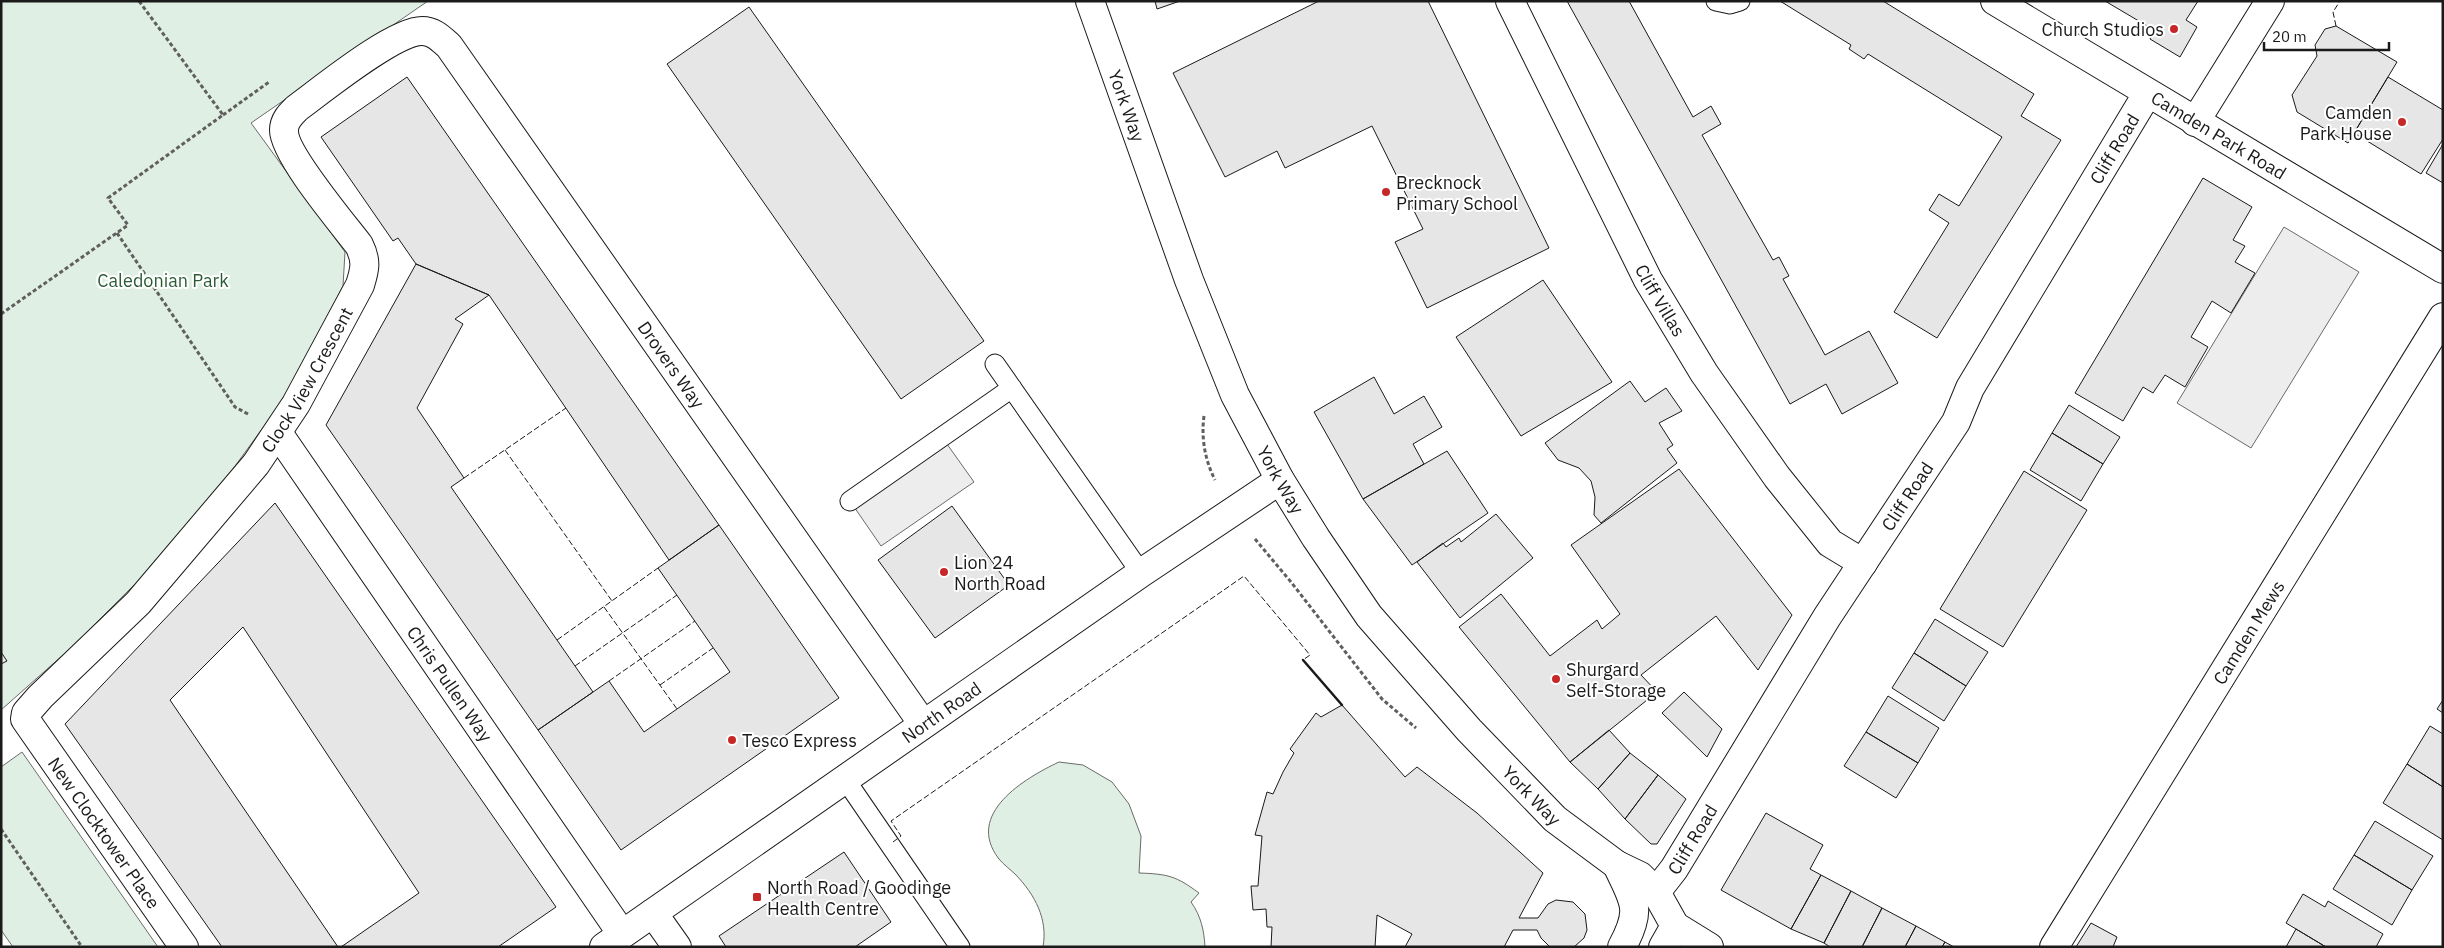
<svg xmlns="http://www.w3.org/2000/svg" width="2444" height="948" viewBox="0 0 2444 948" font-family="'IBM Plex Sans',sans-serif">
  <rect width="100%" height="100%" fill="#fff"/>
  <path fill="#e0efe3" stroke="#6a6a6a" d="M 1,1 L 428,1 L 251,123 L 345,252 L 343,286 L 283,400 L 188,531 L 72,647 L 1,710 Z
    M 22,752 L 158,947 L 13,947 L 1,930 L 1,767 Z
    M 1059,762 L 1083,765 L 1112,782 L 1129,804 L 1141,836 L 1139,873 C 1168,874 1176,876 1199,893 L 1191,902 C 1201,916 1204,930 1205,947 L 1043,947 C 1048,919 1035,895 1016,875 C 1011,870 1004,865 999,859 C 964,814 1025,778 1059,762 Z"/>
  <path fill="#ededed" stroke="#6a6a6a" d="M 2284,227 L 2359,272 L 2251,448 L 2177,403 Z
    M 942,437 L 974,482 L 881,546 L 850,501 Z"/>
  <path fill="#e6e6e6" stroke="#1a1a1a" d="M 1155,1 L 1180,1 L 1157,9 Z
    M 1319,1 L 1428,1 L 1549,248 L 1427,308 L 1395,242 L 1423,229 L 1372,126 L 1285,168 L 1277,151 L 1225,177 L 1173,73 Z
    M 1567,1 L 1629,1 L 1693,117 L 1711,106 L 1721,124 L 1702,135 L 1773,260 L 1779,257 L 1789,276 L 1783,279 L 1825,355 L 1869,331 L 1898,383 L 1842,414 L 1826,384 L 1790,404 Z
    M 1780,1 L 1883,1 L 2034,94 L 2021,116 L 2061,140 L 1937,338 L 1894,312 L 1949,223 L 1929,210 L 1939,194 L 1959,206 L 2002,137 L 1868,54 L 1864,59 L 1849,49 L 1851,45 Z
    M 2105,1 L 2198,1 L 2186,20 L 2197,27 L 2180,57 L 2150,39 L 2154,30 Z
    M 749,7 L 984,341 L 901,399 L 667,64 Z
    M 2336,26 L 2397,62 L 2348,143 L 2297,112 L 2292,95 L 2317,56 L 2315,45 L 2325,29 Z
    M 407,77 L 719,525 L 669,560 L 489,295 L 416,264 L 398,238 L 393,241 L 321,137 Z
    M 2388,77 L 2443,110 L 2443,139 L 2421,174 L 2354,133 Z
    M 2443,144 L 2443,183 L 2426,173 Z
    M 2203,178 L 2252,207 L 2233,240 L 2245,246 L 2235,262 L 2255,273 L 2231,313 L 2212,301 L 2191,337 L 2208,347 L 2185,387 L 2165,375 L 2153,393 L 2143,387 L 2123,421 L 2075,393 Z
    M 416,264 L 489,295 L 455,319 L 463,324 L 417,408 L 464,478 L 451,487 L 593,692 L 538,730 L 326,425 Z
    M 1543,280 L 1612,382 L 1521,436 L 1456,337 Z
    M 1374,377 L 1394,414 L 1424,396 L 1442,427 L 1413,444 L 1424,464 L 1363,499 L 1314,412 Z
    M 1630,381 L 1645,402 L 1666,388 L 1682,411 L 1659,423 L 1673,445 L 1667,449 L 1677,463 L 1601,523 L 1594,515 L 1595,497 L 1591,481 L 1579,468 L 1558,460 L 1545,443 Z
    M 2069,405 L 2120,437 L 2103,464 L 2052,433 Z
    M 2052,433 L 2103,464 L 2081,501 L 2030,470 Z
    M 1447,451 L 1488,513 L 1412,565 L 1363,499 Z
    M 1679,469 L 1792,615 L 1758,670 L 1716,616 L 1641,675 L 1657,692 L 1570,762 L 1459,627 L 1501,594 L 1550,656 L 1597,620 L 1602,629 L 1620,614 L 1571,545 Z
    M 2024,471 L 2087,510 L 2003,647 L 1940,609 Z
    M 275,503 L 556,907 L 498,947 L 341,947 L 419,893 L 243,627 L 170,700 L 338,947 L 222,947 L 65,724 Z
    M 952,506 L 1009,585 L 935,638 L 878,560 Z
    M 1496,514 L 1533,558 L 1460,618 L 1417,562 L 1443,543 L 1446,547 L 1459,538 L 1461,542 Z
    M 719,525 L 839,698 L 621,850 L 538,730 L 609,681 L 644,732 L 730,672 L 658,568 Z
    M 1935,619 L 1988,652 L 1966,686 L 1914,653 Z
    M 1,652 L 7,661 L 1,664 Z
    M 1914,653 L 1966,686 L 1944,721 L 1892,688 Z
    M 1684,692 L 1722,729 L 1707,757 L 1662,713 Z
    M 1888,696 L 1939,728 L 1918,763 L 1866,732 Z
    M 2443,700 L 2443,713 L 2437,709 Z
    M 1342,705 L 1405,777 L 1417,767 L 1477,813 L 1543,873 L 1519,918 L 1538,918 L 1548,904 L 1556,900 L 1573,902 L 1585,914 L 1587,930 L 1584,938 L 1574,947 L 1550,947 L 1541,938 L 1537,930 L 1513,930 L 1504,947 L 1405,947 L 1412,934 L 1377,915 L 1375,947 L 1271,947 L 1272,927 L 1267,927 L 1266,909 L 1253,910 L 1251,886 L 1258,886 L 1262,836 L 1255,835 L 1267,792 L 1273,794 L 1283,772 L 1294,753 L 1290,749 L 1316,713 L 1321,717 Z
    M 2430,726 L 2443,734 L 2443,787 L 2407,764 Z
    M 1609,730 L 1630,753 L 1598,789 L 1570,762 Z
    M 1866,732 L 1918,763 L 1896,798 L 1844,766 Z
    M 1630,753 L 1658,775 L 1625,819 L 1598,789 Z
    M 2407,764 L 2443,787 L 2443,840 L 2383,803 Z
    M 1658,775 L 1686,799 L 1657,844 L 1651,844 L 1625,819 Z
    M 1766,813 L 1823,845 L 1810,869 L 1821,875 L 1791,929 L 1721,890 Z
    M 2375,821 L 2433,856 L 2412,890 L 2354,855 Z
    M 844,852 L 891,922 L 855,947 L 726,947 L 719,936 Z
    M 2354,855 L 2412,890 L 2392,925 L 2333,889 Z
    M 1821,875 L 1851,891 L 1824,943 L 1791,929 Z
    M 1851,891 L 1882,908 L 1862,947 L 1830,947 L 1824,943 Z
    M 2303,894 L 2325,907 L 2328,901 L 2383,934 L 2376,947 L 2326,947 L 2286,923 Z
    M 1882,908 L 1916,926 L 1905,947 L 1862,947 Z
    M 2091,923 L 2117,937 L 2113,947 L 2076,947 Z
    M 1916,926 L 1945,942 L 1942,947 L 1905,947 Z
    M 2296,929 L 2326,947 L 2286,947 Z
    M 1945,942 L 1954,947 L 1942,947 Z"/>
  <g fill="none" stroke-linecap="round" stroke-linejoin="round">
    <g stroke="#1a1a1a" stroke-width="21">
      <path id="service" d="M 1716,1 L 1730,4 L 1740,1
        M 995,364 L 1141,573
        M 850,501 L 1012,388
        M 845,779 L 960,947"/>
    </g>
    <g stroke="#1a1a1a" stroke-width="30">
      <g id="minor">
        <path id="s1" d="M 1510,1 L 1648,280 L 1704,373 L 1777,477 L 1830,543 L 1863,563"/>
        <path d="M 2195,122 L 2270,1"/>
        <path id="s2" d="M 278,433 L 622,934"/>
        <path d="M 1617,865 C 1634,902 1643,908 1622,947"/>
        <path id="s3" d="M 1656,892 L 1674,869 L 1827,617 L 1956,422 L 1970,388 L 2147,94"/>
        <path d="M 653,913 L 677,947"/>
        <path id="s4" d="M 184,947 L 25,719 L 26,713 L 40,697 L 138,603 L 256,464 L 296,404 L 360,285 C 365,269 367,261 359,245 C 343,224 283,153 284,130 C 284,120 291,114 297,108 C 323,89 394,31 422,31 C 434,31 441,39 449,46 L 923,724"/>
        <path d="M 1663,947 L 1675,926"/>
        <path id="s5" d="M 2054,947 L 2443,317"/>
      </g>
    </g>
    <g stroke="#1a1a1a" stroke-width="30">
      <g id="tertiary">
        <path id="s6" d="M 604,947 L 1141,573 L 1280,480"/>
      </g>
    </g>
    <g stroke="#1a1a1a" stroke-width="30">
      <g id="primary">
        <path id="s7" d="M 1090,1 L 1189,280 L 1235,395 L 1280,480 L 1316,538 L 1369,616 L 1469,730 L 1555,819 L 1617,865 L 1640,876 L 1656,892 L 1675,926 L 1709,947"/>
        <path id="s8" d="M 1995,1 L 2443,269"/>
      </g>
    </g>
    <path stroke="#5f5f5f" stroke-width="3" stroke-dasharray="4 2.5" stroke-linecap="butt" d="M 223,115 L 269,82
      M 117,233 L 235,407 L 248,414
      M 1,314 L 128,225 L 108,198 L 223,115 L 139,1
      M 1204,416 C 1201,438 1205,460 1215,480
      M 1255,539 L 1291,582 L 1382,699 L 1416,728
      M 1,829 L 82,947"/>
    <use href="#service" stroke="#fff" stroke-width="19"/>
    <use href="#minor" stroke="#fff" stroke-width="28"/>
    <use href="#tertiary" stroke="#fff" stroke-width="28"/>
    <use href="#primary" stroke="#fff" stroke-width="28"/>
    <path stroke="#1a1a1a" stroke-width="1" stroke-dasharray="6 2.5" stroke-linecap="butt" d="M 2336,26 L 2333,12 L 2340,1
      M 505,450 L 612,601
      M 464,478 L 566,408
      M 604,607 L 677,709
      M 557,640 L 658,568
      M 575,666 L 677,595
      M 609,681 L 695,621
      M 660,685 L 713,648
      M 893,842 L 901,836 L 891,821 L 1244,576 L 1310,655 L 1303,660"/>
    <path stroke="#1a1a1a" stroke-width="2.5" d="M 1303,660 L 1342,705"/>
  </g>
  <g fill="#c62828" stroke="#fff" stroke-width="2">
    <circle cx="2174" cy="29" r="5"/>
    <circle cx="2402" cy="122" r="5"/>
    <circle cx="1386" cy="192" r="5"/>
    <circle cx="944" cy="572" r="5"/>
    <circle cx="1556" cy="679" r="5"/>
    <circle cx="732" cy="740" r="5"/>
    <rect x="752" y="892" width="10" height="10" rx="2.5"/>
  </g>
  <g text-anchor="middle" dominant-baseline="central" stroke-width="4" stroke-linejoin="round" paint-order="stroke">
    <g font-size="18" fill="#1a1a1a" stroke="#fff" text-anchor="start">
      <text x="2164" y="29" text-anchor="end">Church Studios</text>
      <text x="2392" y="112" text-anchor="end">Camden<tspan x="2392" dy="21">Park House</tspan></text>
      <text x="1396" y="182">Brecknock<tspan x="1396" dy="21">Primary School</tspan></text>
      <text x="954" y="562">Lion 24<tspan x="954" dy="21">North Road</tspan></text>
      <text x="1566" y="669">Shurgard<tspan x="1566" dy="21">Self-Storage</tspan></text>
      <text x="742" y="740">Tesco Express</text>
      <text x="767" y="887">North Road / Goodinge<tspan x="767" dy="21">Health Centre</tspan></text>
    </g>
    <g font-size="18" fill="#1a1a1a" stroke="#fff">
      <text stroke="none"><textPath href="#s7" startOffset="111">York Way</textPath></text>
      <text stroke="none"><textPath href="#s8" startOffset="261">Camden Park Road</textPath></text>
      <text stroke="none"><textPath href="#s3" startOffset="874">Cliff Road</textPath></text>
      <text stroke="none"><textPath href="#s1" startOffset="335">Cliff Villas</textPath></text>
      <text stroke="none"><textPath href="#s4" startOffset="1605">Drovers Way</textPath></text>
      <text stroke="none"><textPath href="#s4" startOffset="722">Clock View Crescent</textPath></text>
      <text stroke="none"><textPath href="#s7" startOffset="516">York Way</textPath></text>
      <text stroke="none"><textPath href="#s3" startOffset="469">Cliff Road</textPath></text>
      <text stroke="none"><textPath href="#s5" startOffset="370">Camden Mews</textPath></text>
      <text stroke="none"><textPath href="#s2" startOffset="304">Chris Pullen Way</textPath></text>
      <text stroke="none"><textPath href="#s6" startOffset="411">North Road</textPath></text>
      <text stroke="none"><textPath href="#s7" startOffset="921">York Way</textPath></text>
      <text transform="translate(104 833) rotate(55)">New Clocktower Place</text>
      <text stroke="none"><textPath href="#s3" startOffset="64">Cliff Road</textPath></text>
    </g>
    <g font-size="18" fill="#2b5a34" stroke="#fff">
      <text x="163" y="280">Caledonian Park</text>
    </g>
  </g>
  <rect width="2444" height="948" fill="none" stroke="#1a1a1a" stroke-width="5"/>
  <path d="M2264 42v8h125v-8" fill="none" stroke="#1a1a1a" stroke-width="2.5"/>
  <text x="2272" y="42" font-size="15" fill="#1a1a1a" stroke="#ffffff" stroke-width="4" paint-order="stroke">20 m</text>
</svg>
